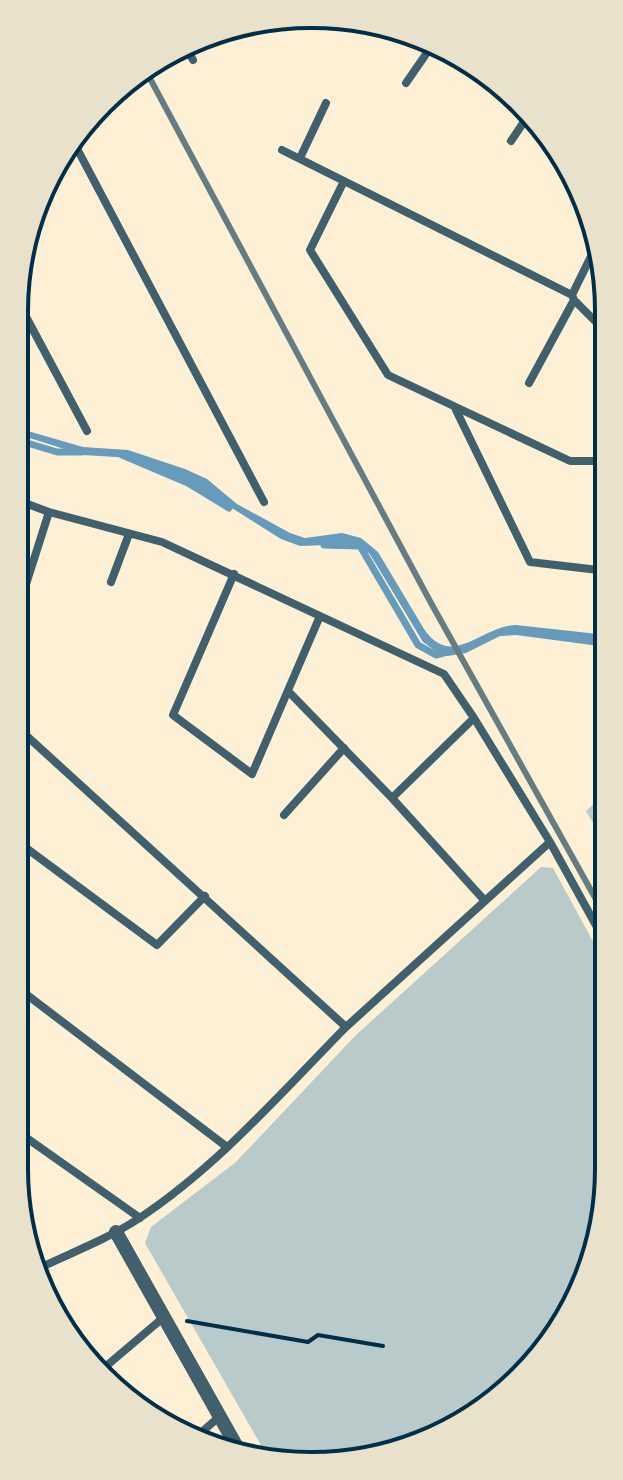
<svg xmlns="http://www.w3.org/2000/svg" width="623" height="1480" viewBox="0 0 623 1480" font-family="'Golos Text',sans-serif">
  <rect width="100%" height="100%" fill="#fdf0d5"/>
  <path fill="#b9caca" d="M 608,791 L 608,848 L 586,811 Z
    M 541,867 L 553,868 L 608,969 L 609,1168 L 593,1265 L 535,1364 L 460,1426 L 351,1463 L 270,1461 L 145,1243 L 151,1227 L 236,1162 L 355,1036 Z"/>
  <path fill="#669bbc" d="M 14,427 L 83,447 L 128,450 L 185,469 L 207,479 L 237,504 L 290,533 L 305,538 L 342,533 L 361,538 L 378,552 L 424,629 C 452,670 481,626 516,625 L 607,635 L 607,647 L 516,635 L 500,636 L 466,653 L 448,656 L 437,652 L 423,642 L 376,564 L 369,553 L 352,544 L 300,546 L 281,539 L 186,479 L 148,463 L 133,458 L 83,455 L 14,433 Z"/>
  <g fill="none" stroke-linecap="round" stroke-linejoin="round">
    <path stroke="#669bbc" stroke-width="7" d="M 14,439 L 57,452 L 82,452
      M 122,455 L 188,483 L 229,508
      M 324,545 L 360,546 L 418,645 L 436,655 L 447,652"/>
    <path stroke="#003049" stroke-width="4" d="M 187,1321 L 308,1342 L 318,1335 L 383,1346"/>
    <path stroke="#3f606c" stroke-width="8" d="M 184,43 L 193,60
      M 406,83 L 433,44
      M 73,141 L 264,502
      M 511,141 L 530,113
      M 282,150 L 572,295
      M 300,158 L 326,103
      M 344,181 L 310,250 L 388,375 L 570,461 L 607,461
      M 16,298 L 87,431
      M 574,300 L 607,333
      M 529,383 L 574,300 L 572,295 L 598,242
      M 456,410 L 530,562 L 607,571
      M 14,499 L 49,512 L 162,542 L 444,674 L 474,718 L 550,842 L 608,947
      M 234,574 L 173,715 L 252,774 L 320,616
      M 111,582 L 129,534
      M 14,622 L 49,512
      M 14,638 L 18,710
      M 288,691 L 392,798 L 485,901
      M 14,708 L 18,710 L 18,728 L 346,1027 L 550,842
      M 392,798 L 474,718
      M 284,815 L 344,748
      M 14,839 L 157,945 L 205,896
      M 14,985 L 227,1147
      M 14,1129 L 140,1218
      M 33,1271 C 68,1254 106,1240 138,1219 C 217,1167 281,1093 346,1027
      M 98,1373 L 164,1317
      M 195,1438 L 220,1416"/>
    <path stroke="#3f606c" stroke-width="14" d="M 116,1232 L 242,1456"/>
    <path stroke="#657d81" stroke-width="6" d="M 146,71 L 431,603 L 608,921"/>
  </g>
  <path d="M0 0H623V1480H0ZM311 28H312A283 283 0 0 1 595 311V1169A283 283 0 0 1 312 1452H311A283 283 0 0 1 28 1169V311A283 283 0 0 1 311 28Z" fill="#e9e1ca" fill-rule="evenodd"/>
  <path fill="none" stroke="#003049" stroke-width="4" d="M311 28H312A283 283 0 0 1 595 311V1169A283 283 0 0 1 312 1452H311A283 283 0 0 1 28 1169V311A283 283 0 0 1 311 28Z"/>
</svg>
